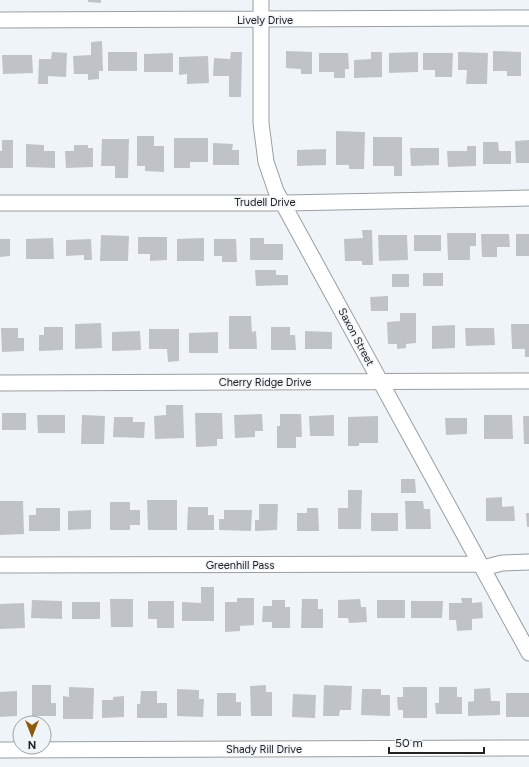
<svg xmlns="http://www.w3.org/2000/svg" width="529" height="767" viewBox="0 0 529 767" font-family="Figtree,sans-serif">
  <rect width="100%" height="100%" fill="#eff4f9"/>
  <path fill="#bfc3c8" d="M 88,0 L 101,0 L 101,3 L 88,2 Z
    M 102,41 L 103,71 L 99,71 L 99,79 L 88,80 L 88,74 L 74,74 L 73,56 L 91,55 L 91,42 Z
    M 286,51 L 312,52 L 312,74 L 301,74 L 301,69 L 286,68 Z
    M 493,51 L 521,52 L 521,76 L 507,76 L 507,71 L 493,71 Z
    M 52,52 L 67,53 L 66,77 L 48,76 L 48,84 L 38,84 L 39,59 L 51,59 Z
    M 108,52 L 137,52 L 137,71 L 108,71 Z
    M 231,52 L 242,52 L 241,97 L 229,97 L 229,76 L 213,76 L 214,58 L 230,59 Z
    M 371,52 L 382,52 L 382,77 L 354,78 L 354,60 L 371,59 Z
    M 418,52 L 418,72 L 389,73 L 389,53 Z
    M 458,52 L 488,53 L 487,84 L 466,84 L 467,70 L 458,70 Z
    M 173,53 L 173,72 L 144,72 L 144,54 Z
    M 319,53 L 348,53 L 349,69 L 345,69 L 345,78 L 334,78 L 334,72 L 319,72 Z
    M 423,53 L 453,53 L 452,77 L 435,77 L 435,70 L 423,70 Z
    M 2,55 L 32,55 L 33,73 L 3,74 Z
    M 208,56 L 209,83 L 187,84 L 187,74 L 179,75 L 179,57 Z
    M 336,131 L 365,132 L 364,169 L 349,169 L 349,165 L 336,165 Z
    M 137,136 L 154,136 L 154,146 L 164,146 L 164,172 L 145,171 L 145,166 L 137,166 Z
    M 373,137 L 402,137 L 402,176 L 394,176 L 394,166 L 373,166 Z
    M 174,138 L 208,138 L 208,162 L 190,162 L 190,168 L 174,168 Z
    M 102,139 L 129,139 L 128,178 L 115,178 L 115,166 L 101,166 Z
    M 2,140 L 13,140 L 13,168 L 0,168 L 0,151 L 2,151 Z
    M 529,140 L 529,163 L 516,163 L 515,141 Z
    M 483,142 L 498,142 L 499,151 L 511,151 L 511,164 L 483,164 Z
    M 213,143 L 233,144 L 232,150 L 239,150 L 239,165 L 213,165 Z
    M 26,144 L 44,145 L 44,151 L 55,151 L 55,168 L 26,167 Z
    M 74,145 L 88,145 L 88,148 L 93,148 L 93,167 L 66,168 L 65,151 L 74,151 Z
    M 467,146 L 476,146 L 476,166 L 448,167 L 447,151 L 467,151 Z
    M 410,148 L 439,148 L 439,165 L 411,166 Z
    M 326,149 L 326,165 L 297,166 L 297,150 Z
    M 362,230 L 372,230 L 373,265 L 362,265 L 362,261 L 345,261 L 344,239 L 363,238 Z
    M 447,233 L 476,233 L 476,246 L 470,246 L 470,260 L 448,260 Z
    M 481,234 L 509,234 L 510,247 L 497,247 L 497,257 L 482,257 Z
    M 516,234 L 529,234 L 529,256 L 516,256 Z
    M 101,235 L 129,236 L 128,261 L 100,261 Z
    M 378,235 L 407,235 L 408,260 L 379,261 Z
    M 414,235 L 441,235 L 441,251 L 414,251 Z
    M 138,237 L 167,237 L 167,260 L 150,261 L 150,254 L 138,254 Z
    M 53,238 L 54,259 L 26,259 L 26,239 Z
    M 204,238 L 204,261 L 177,261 L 177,239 Z
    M 250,238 L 264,238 L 264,244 L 283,244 L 283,260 L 250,260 Z
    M 0,239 L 10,239 L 10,256 L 0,257 Z
    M 91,239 L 92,260 L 84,260 L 84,255 L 66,256 L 66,240 Z
    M 214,239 L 236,239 L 237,262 L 222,262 L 222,256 L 214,256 Z
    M 255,270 L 276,270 L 276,275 L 288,275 L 288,285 L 256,286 Z
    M 423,273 L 443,273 L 443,286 L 423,286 Z
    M 392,274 L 409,274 L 409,287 L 392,287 Z
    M 388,296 L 388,311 L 371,311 L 370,297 Z
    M 400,313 L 416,313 L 416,343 L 406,344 L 406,348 L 397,349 L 397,344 L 388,344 L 387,322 L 400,321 Z
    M 229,316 L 251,316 L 252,332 L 256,331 L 257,349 L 229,349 Z
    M 101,323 L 102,348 L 75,349 L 75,324 Z
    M 511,324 L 529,324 L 529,357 L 525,357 L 525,349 L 512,349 Z
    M 455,325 L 455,348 L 432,349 L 432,326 Z
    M 44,327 L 63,327 L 63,350 L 39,351 L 39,335 L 44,335 Z
    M 271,327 L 290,327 L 290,335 L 295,335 L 296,350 L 271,350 Z
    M 1,328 L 18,328 L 18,338 L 24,338 L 24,351 L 2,352 Z
    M 465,328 L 494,328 L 495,345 L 466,346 Z
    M 149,329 L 179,329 L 179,361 L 168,362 L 167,349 L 149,349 Z
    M 140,331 L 141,350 L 112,351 L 112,332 Z
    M 305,331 L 332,332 L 332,349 L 305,349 Z
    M 218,332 L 218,353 L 189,353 L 189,333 Z
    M 166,405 L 183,405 L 184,438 L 155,439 L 154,416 L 166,415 Z
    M 2,413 L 26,413 L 26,430 L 2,430 Z
    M 195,413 L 222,413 L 223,439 L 217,439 L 217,446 L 196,447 Z
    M 262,414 L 263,431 L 255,431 L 255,437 L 235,438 L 234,415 Z
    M 280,414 L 301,414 L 302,437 L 296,437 L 296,448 L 277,448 L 277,426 L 280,426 Z
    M 37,415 L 65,415 L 65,433 L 38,433 Z
    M 82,415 L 105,416 L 104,444 L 81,444 Z
    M 334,415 L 334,436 L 310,436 L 309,416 Z
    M 484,415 L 512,415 L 513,439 L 484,439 Z
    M 378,416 L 378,443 L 359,443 L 359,446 L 348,446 L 348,417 Z
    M 523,416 L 529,416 L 529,444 L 524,444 Z
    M 114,417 L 133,417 L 133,422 L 145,422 L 144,438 L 113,437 Z
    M 445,418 L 467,418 L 467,434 L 446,435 Z
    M 401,479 L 415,479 L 416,493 L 401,493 Z
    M 348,490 L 362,490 L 361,529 L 338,529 L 338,508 L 348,508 Z
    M 502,497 L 502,507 L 514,506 L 515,521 L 486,521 L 486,498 Z
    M 147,500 L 177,500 L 177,530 L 148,530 Z
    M 0,501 L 23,501 L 24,534 L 0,535 Z
    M 405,501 L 423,501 L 424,509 L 430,509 L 431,529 L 406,529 Z
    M 110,502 L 130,502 L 130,510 L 140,510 L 140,525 L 130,525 L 130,530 L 110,530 Z
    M 259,504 L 278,504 L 277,530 L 255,531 L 255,520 L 259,520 Z
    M 188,507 L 208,507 L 208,515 L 214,515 L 214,530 L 187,530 Z
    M 36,508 L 60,508 L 60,531 L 29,531 L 29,515 L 36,515 Z
    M 307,508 L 318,508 L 319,531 L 297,531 L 297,513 L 307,513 Z
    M 91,510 L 91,529 L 68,530 L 68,511 Z
    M 224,510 L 252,510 L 251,531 L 219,530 L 219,519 L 224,519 Z
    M 371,513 L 398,513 L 398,531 L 371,531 Z
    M 526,513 L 529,513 L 529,527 L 527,527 Z
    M 201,587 L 214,587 L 214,621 L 182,621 L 182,602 L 201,603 Z
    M 237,598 L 254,598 L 254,625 L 240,626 L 240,631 L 225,632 L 225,602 L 237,602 Z
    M 461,598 L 472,598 L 472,603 L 482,602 L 483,618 L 472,619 L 472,630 L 457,631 L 456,620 L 449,620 L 449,603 L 462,603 Z
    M 110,599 L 133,599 L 133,627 L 111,627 Z
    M 302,599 L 318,599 L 318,609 L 323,609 L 323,628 L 301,628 Z
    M 360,599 L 361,607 L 366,607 L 367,622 L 349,623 L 348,618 L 338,618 L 338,600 Z
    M 32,600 L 62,601 L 62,619 L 31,618 Z
    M 272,600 L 285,600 L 285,607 L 290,607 L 290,628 L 272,628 L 272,622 L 262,622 L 263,606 L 272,606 Z
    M 377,600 L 405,600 L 405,618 L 377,618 Z
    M 148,601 L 174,601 L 174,628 L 157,628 L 157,619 L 148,619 Z
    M 411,601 L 443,601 L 442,618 L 411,618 Z
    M 72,602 L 100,602 L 100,619 L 72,619 Z
    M 24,603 L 25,628 L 0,629 L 0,604 Z
    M 32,685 L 51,685 L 51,703 L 56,703 L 56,716 L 32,716 Z
    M 266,685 L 266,692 L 272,692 L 272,716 L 251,716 L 250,686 Z
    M 324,685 L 352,686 L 351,710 L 340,710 L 339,716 L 323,716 Z
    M 69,687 L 94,688 L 93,719 L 63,719 L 63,696 L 69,697 Z
    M 403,687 L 427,687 L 427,718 L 403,718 L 403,710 L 398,710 L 397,697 L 403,697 Z
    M 439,687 L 457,687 L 457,697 L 462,697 L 462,714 L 436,714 L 435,703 L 439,703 Z
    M 490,688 L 491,701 L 500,701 L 500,715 L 468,716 L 468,702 L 474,701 L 474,689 Z
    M 177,689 L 199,690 L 199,699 L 204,699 L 203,717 L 177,716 Z
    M 362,689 L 381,689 L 381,695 L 390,695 L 390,716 L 361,715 Z
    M 17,691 L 17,716 L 0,717 L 0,692 Z
    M 141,691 L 157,691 L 157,703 L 167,703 L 167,718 L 137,718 L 137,704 L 140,704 Z
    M 217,693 L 236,693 L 236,702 L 241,702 L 241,716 L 217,716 Z
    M 506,693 L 529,693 L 529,717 L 506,717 Z
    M 293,694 L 316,695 L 315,718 L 292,717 Z
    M 124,696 L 124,717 L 102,718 L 102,700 L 113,700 L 113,697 Z"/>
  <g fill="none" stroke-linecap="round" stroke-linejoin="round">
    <g stroke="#999ea3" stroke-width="17">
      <path id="street" d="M 261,0 L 261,123 L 266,162 L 276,191 L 529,653
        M 0,20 L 529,18
        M 0,203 L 286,203 L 529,198
        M 0,383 L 529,381
        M 0,565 L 480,564
        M 483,568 L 502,563 L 529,562
        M 0,750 L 529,748"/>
    </g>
    <use href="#street" stroke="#fff" stroke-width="15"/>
  </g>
  <g text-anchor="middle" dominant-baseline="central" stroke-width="3" stroke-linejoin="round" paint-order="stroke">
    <g font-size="11" fill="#202224" stroke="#eff4f9">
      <text x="265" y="20">Lively Drive</text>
      <text x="265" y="202">Trudell Drive</text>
      <text transform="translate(356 337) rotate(62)">Saxon Street</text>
      <text x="265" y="382">Cherry Ridge Drive</text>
      <text x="240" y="565">Greenhill Pass</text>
      <text x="264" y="749">Shady Rill Drive</text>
    </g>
  </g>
  <g transform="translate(32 735) rotate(180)"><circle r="19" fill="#eff4f9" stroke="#9ca0a4"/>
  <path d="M0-3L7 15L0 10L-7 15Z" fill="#8e590a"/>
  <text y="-6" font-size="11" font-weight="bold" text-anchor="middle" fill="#202224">N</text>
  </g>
  <path d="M389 747v6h95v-6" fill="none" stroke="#202224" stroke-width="2"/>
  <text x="395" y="747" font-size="12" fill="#202224" stroke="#eff4f9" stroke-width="3" paint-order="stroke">50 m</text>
</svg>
